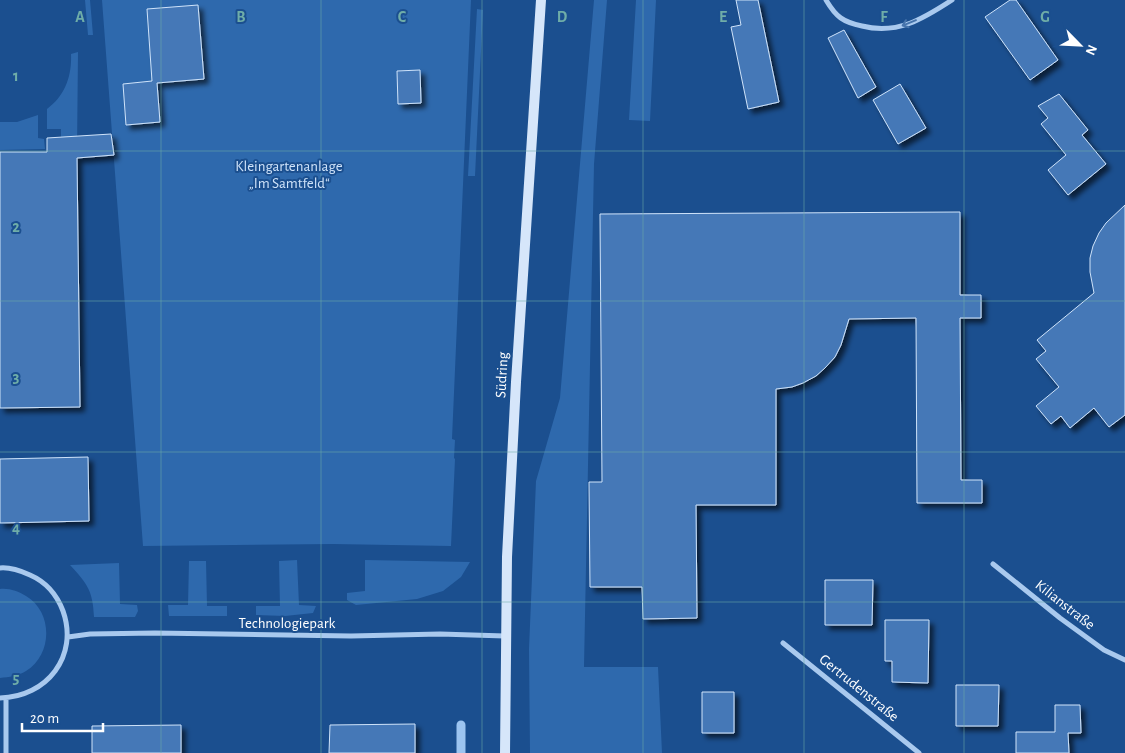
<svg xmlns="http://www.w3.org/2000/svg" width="1125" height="753" viewBox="0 0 1125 753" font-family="'Alegreya Sans',sans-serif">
  <defs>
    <filter id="shadow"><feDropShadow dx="4.5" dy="4.5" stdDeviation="2.5" flood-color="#0009"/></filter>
  </defs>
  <rect width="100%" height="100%" fill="#1b4f8f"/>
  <path fill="#2e69ad" d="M 85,0 L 90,0 L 93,35 L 88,35 Z
    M 102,0 L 471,0 L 452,439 L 455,440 L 454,458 L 455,459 L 451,546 L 333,544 L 143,546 Z
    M 594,0 L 607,0 L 594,164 L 584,667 L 658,667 L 662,753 L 530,753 L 529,649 L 536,481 L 560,398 Z
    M 636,0 L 656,0 L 650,121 L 629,120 Z
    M 477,9 L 483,10 L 475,176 L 468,176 Z
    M 78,52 L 77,150 L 61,150 L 61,129 L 47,129 L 47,109 C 65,96 72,76 71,54 Z
    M 38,115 L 38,138 L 44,139 L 45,149 L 0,150 L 0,122 L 17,122 Z
    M 297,560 L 299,605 L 316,606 L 313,613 L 285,616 L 256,615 L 256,606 L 280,606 L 279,561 Z
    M 365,560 L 470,562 L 461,577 L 443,591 L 417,599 L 356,605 L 347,600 L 347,593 L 365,591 Z
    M 189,561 L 206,561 L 207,606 L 227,606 L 227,616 L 169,616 L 168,605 L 188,605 Z
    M 119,563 L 120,604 L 137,605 L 138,611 L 135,617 L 94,617 C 93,592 88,584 70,565 Z
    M 0,589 C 9,588 18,591 26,596 C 53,612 53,654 26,671 C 18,676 9,677 0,678 Z"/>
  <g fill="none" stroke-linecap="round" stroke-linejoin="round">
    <path stroke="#9cc4f0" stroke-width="9" d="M 461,753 L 461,725"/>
  </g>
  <path fill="#4478b7" stroke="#cfe3fa" filter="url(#shadow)" d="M 736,0 L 758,0 L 779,102 L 748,109 L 731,27 L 741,25 Z
    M 1010,0 L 1016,0 L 1058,60 L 1030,80 L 985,17 Z
    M 198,5 L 204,79 L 157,83 L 160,122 L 126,125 L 123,84 L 152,81 L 147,9 Z
    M 844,30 L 876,87 L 858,98 L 828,38 Z
    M 420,70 L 421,103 L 398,104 L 397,71 Z
    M 900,84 L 926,128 L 898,144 L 873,100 Z
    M 1059,94 L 1088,130 L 1082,135 L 1106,164 L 1068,195 L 1048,170 L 1066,155 L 1041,124 L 1048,118 L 1038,106 Z
    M 111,134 L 114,155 L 77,158 L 80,407 L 0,408 L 0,152 L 47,152 L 47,138 Z
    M 1125,205 L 1125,415 L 1109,427 L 1094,408 L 1070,428 L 1061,416 L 1051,424 L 1036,406 L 1059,387 L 1036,359 L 1046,351 L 1037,340 L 1094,293 L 1090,272 L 1090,258 L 1093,246 L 1099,233 L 1106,223 Z
    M 960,212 L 960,295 L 981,295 L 981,318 L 960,318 L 961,480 L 982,480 L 982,503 L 917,503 L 916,318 L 849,319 L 841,345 L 835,357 L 825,368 L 816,376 L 803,383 L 792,387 L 776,389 L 776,505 L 696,505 L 697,618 L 643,619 L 642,587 L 590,587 L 589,482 L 602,482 L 600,214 Z
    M 88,457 L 89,521 L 0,523 L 0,459 Z
    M 825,580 L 873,580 L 872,625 L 825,625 Z
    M 885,620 L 929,620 L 928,683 L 892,682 L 892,661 L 885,661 Z
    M 956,685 L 999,685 L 998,726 L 956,726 Z
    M 702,692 L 734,692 L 734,733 L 702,733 Z
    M 1055,705 L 1080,705 L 1081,733 L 1068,733 L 1069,753 L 1016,753 L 1016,732 L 1055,732 Z
    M 415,724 L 415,753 L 329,753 L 330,725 Z
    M 181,725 L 181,753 L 92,753 L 92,726 Z"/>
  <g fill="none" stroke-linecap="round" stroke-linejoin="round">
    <path stroke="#a9c9ee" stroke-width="5" d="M 826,0 C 836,17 843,22 862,26 C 897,35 923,19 952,0
      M 993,564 L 1060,618 L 1104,650 L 1125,660
      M 0,568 C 10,567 21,571 30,575 C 46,582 57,595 63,611 C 79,656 47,697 0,698
      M 68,637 L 90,634 L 155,633 L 351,636 L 440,634 L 505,636
      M 783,643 L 919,753
      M 6,753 L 6,698"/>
    <path stroke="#d6e6fa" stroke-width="10" d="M 505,753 L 507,557 L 516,382 L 541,0"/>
  </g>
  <defs><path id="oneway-shaft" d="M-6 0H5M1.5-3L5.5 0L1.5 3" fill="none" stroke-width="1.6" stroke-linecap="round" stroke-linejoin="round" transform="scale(1.25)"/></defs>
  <use stroke="#4674ac" href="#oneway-shaft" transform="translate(909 23) rotate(158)"/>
  <path fill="none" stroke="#6fada8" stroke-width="1" stroke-opacity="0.55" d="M 161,0 L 161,753M 321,0 L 321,753M 482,0 L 482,753M 643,0 L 643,753M 804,0 L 804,753M 964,0 L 964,753M 0,151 L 1125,151M 0,301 L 1125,301M 0,452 L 1125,452M 0,602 L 1125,602"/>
  <g text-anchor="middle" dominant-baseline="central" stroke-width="4" stroke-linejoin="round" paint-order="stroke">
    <g font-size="15" fill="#cfe3fa" stroke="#1b4f8f">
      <text x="289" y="166">Kleingartenanlage<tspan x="289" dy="17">„Im Samtfeld“</tspan></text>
    </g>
    <g font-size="15" fill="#fff" stroke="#1b4f8f">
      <text transform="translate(502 375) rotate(-87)">Südring</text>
      <text transform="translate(1065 605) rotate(38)">Kilianstraße</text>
      <text x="287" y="623">Technologiepark</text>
      <text transform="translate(859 688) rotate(39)">Gertrudenstraße</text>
    </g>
  </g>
  <g font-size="16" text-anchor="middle" font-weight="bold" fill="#6fada8" stroke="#1b4f8f" stroke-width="4" stroke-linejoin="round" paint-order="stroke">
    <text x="80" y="22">A</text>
    <text x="241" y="22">B</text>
    <text x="402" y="22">C</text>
    <text x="562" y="22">D</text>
    <text x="723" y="22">E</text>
    <text x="884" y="22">F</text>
    <text x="1045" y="22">G</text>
    <text x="16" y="81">1</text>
    <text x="16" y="232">2</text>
    <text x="16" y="382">3</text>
    <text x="16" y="533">4</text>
    <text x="16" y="683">5</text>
  </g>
  <g transform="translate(1080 45) rotate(114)" stroke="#1b4f8f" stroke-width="4" paint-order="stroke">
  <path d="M0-4L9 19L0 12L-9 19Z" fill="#ffffff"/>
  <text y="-8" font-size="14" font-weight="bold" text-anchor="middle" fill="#ffffff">N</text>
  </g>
  <path d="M22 723v8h81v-8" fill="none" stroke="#ffffff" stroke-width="2.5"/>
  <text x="30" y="723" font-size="15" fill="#ffffff" stroke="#1b4f8f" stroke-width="4" paint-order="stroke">20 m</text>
</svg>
